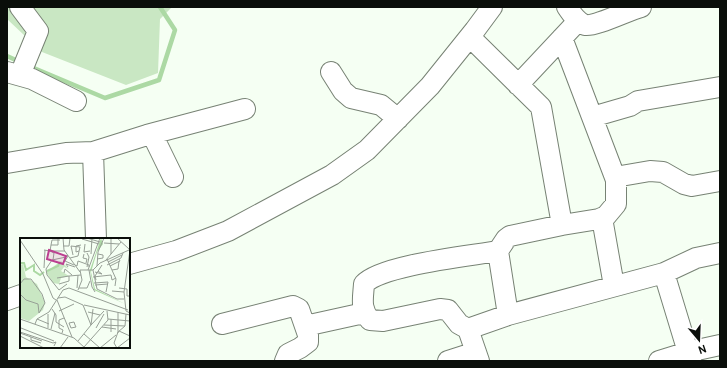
<svg xmlns="http://www.w3.org/2000/svg" width="727" height="368" viewBox="0 0 727 368" font-family="Overpass,sans-serif">
  <rect width="100%" height="100%" fill="#f5fff3"/>
  <path fill="#c9e7c3" d="M 7,7 L 172,7 L 160,19 L 158,73 L 126,85 L 42,52 L 7,19 Z"/>
  <g fill="none" stroke-linecap="round" stroke-linejoin="round">
    <path stroke="#acd9a4" stroke-width="4.5" d="M 7,56 L 20,62
      M 29,66 L 105,98 L 159,80 L 175,30 L 160,7"/>
    <g stroke="#778274" stroke-width="22">
      <path id="minor" d="M 567,7 C 571,13 577,22 585,25 C 595,27 629,10 641,7
        M 470,37 L 541,107 L 562,225 L 510,236 L 506,239 L 498,251 L 508,315 L 664,273 L 688,352 L 659,361
        M 562,38 L 616,180 L 616,204 L 606,216 L 599,219 L 562,225
        M 7,72 L 32,79 L 76,101
        M 331,72 L 343,91 L 351,98 L 381,105 L 398,119
        M 20,75 L 38,31 L 20,7
        M 518,85 L 578,21
        M 592,117 L 630,106 L 638,101 L 720,87
        M 152,134 L 173,177
        M 93,152 L 147,135 L 245,109
        M 7,163 L 66,153 L 93,152 L 96,239
        M 615,177 L 650,171 L 663,172 L 684,184 L 692,186 L 720,181
        M 602,218 L 614,286
        M 129,264 L 176,251 L 228,231 L 332,175 L 367,150 L 430,86 L 475,30 L 492,7
        M 664,273 L 696,258 L 720,253
        M 7,300 L 21,295
        M 222,324 L 293,306 L 299,309 L 308,335 L 308,342 L 300,348 L 288,354 L 285,361
        M 305,326 L 364,313
        M 468,329 L 459,324 L 448,310 L 440,309 L 383,321 L 370,320 C 360,308 363,299 364,284 C 381,265 470,256 498,251
        M 448,361 L 476,352
        M 479,361 L 468,329 L 508,315
        M 691,361 L 688,352 L 720,345"/>
    </g>
    <use href="#minor" stroke="#fff" stroke-width="20"/>
  </g>
  <g transform="translate(20 238)">
    <rect width="110" height="110" fill="#f5fff3"/>
    <path d="M 41,23 L 49,31 L 44,29 L 41,33 L 49,38 L 41,40 L 39,46 L 33,45 L 26,34 ZM 3,26 L 6,39 L 17,46 L 25,65 L 23,72 L 9,83 L 0,80 L 0,27 Z" fill="#c9e7c3"/>
    <path d="M 81,0 L 83,6 L 77,14 L 71,34 L 75,51 L 105,66 L 74,52 L 70,32 Z" fill="#acd9a4"/>
    <path fill="none" stroke="#acd9a4" stroke-width="2" d="M 0,25 L 4,25 L 6,32 L 14,27 L 14,33 L 20,37 L 24,34M 27,33 L 38,28 L 40,24"/>
    <path fill="none" stroke="#979f96" stroke-width="1" d="M 43,0 L 44,12 L 60,34M 67,0 L 80,4M 97,0 L 109,11M 62,1 L 79,6M 0,2 L 23,36 L 33,60 L 36,62M 84,5 L 99,6M 65,6 L 64,14 L 70,13M 31,7 L 32,2 L 40,2M 43,8 L 49,8 L 50,0M 24,12 L 30,13 L 31,7 L 38,7 L 38,0M 110,12 L 104,54 L 106,73 L 110,75M 59,13 L 56,14 L 56,8 L 61,7M 67,15 L 69,19 L 67,29M 64,16 L 63,20 L 67,21 L 66,25M 71,16 L 72,0M 91,16 L 91,0M 48,18 L 45,23 L 54,27M 50,20 L 58,18 L 60,9 L 51,8 L 53,17M 77,21 L 83,20 L 83,17 L 78,16M 87,21 L 96,41 L 95,48M 33,22 L 34,15 L 30,13 L 45,13M 86,22 L 101,4M 88,24 L 102,17M 55,27 L 57,28 L 58,23 L 69,27 L 69,29M 87,27 L 101,20 L 103,15M 77,28 L 78,14 L 84,0M 90,28 L 100,23 L 99,21M 48,29 L 46,26 L 55,29M 24,30 L 25,12M 68,32 L 80,0M 69,32 L 72,49 L 75,54M 73,32 L 77,51 L 97,61 L 104,61M 73,32 L 80,25 L 109,12M 92,32 L 98,31 L 99,23M 75,34 L 82,36 L 78,33M 44,35 L 45,31 L 52,37M 73,39 L 91,37 L 92,42 L 96,40M 37,40 L 49,38M 76,42 L 75,38 L 82,27M 74,45 L 88,44 L 86,54M 0,46 L 4,41 L 11,41 L 22,56 L 25,65 L 19,75 L 18,66 L 6,62 L 0,56M 39,46 L 49,43 L 49,38 L 61,37M 47,46 L 39,52 L 27,37 L 26,31 L 32,22 L 46,19 L 48,17M 75,47 L 88,46M 57,50 L 58,37M 59,50 L 67,50 L 70,43M 99,50 L 107,51 L 107,58 L 110,58M 58,52 L 62,42 L 60,32 L 73,32M 92,53 L 104,54M 38,60 L 45,59 L 63,67 L 71,87 L 58,103M 37,62 L 52,99M 64,67 L 110,77M 32,71 L 36,77 L 36,84 L 44,89M 39,73 L 54,66M 68,74 L 80,77M 98,74 L 98,95M 0,81 L 54,100 L 65,110M 17,81 L 29,86M 88,81 L 110,83M 15,86 L 17,81 L 29,74 L 43,52 L 49,50 L 108,72M 71,87 L 84,73M 71,87 L 73,71M 84,87 L 105,88M 56,89 L 51,90 L 49,85 L 54,84 L 55,87 L 56,89M 82,89 L 96,91M 1,90 L 34,103M 28,90 L 28,76M 76,90 L 84,76M 31,91 L 35,75M 99,93 L 110,98M 0,94 L 33,105 L 36,104 L 34,108M 91,94 L 91,81M 0,95 L 22,103M 42,95 L 43,92 L 39,90 L 39,82 L 44,80M 64,96 L 80,110M 0,98 L 24,110M 11,99 L 11,102 L 21,105M 64,109 L 88,82 L 87,73M 40,110 L 48,99M 80,110 L 96,97M 97,110 L 94,105 L 98,94 L 105,88 L 106,76M 97,110 L 110,100"/>
    <path fill="#bc4191" fill-opacity="0.15" stroke="#bc4191" stroke-width="2" d="M 29,12 L 46,18 L 43,26 L 27,21 Z"/>
    <rect width="110" height="110" fill="none" stroke="#0a0e0a" stroke-width="2"/>
  </g>
  <rect width="727" height="368" fill="none" stroke="#0a0e0a" stroke-width="16"/>
  <g transform="translate(699 340) rotate(161)" stroke="#ffffff" stroke-width="3" paint-order="stroke">
  <path d="M0-3L7 15L0 10L-7 15Z" fill="#0a0e0a"/>
  <text y="-6" font-size="11" font-weight="bold" text-anchor="middle" fill="#0a0e0a">N</text>
  </g>
</svg>
